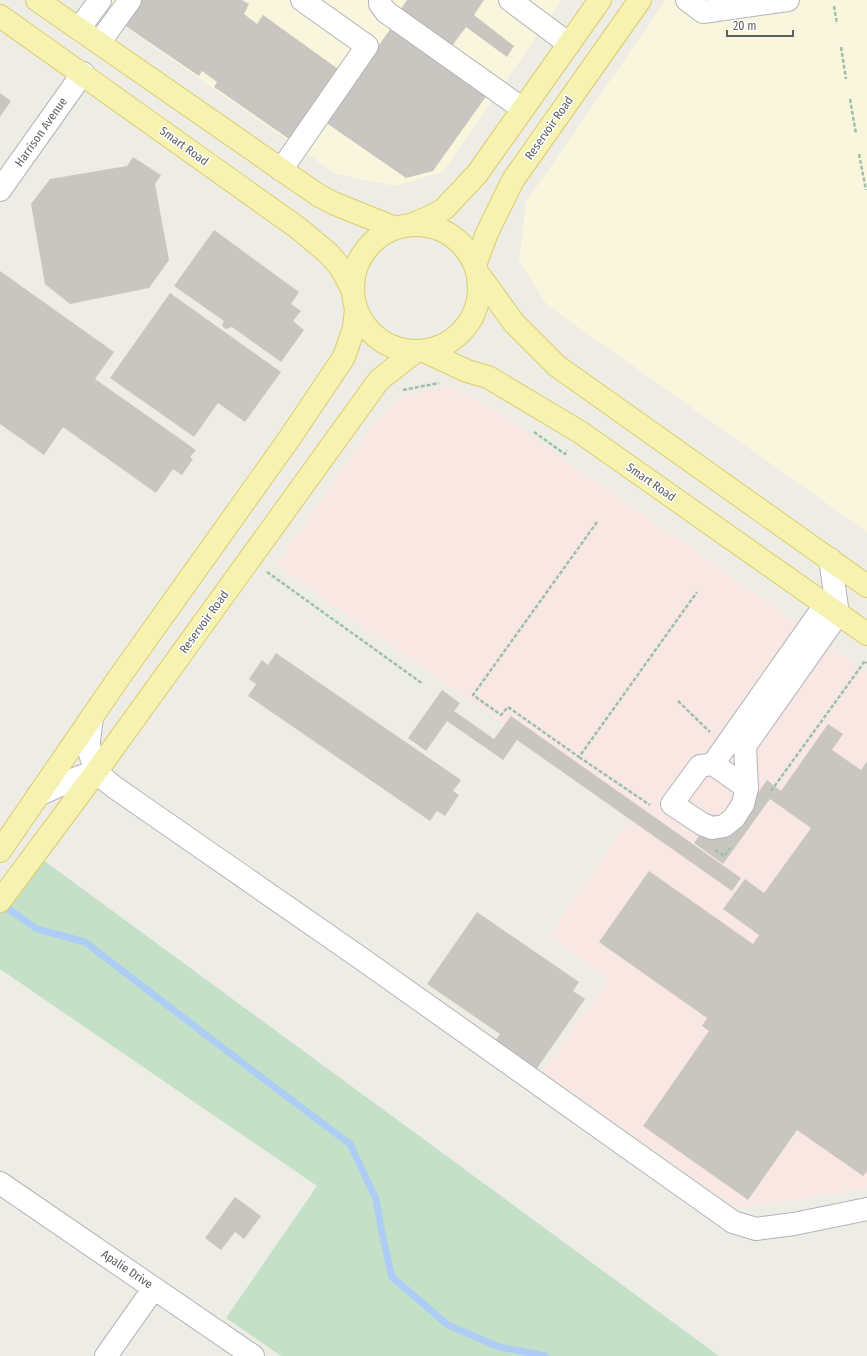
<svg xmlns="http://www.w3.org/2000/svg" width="867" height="1356" viewBox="0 0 867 1356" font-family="'Fira Sans Condensed',sans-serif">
  <rect width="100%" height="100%" fill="#edece5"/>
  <path fill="#f9f6dd" d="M 87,0 L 562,0 L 443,172 L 395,186 L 336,174 Z
    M 666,0 L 867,0 L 867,532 L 547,305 L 519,261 L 526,202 Z"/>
  <path fill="#f8e7e3" d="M 448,386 L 490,407 L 867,672 L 867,1189 L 736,1208 L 543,1072 L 608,980 L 548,936 L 633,814 L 276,565 L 369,431 L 403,395 Z"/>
  <path fill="#c4e1c8" d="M 35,854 L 719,1356 L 281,1356 L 226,1318 L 317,1186 L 0,969 L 0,901 Z"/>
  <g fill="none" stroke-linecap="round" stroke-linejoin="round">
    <path stroke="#aecdf4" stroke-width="7" d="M 0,903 L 37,929 L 85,942 L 261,1077 L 350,1144 L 376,1199 L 382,1233 L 392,1277 L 448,1325 L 499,1347 L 546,1356"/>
  </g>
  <path fill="#c9c6c1" d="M 141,0 L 242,0 L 249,4 L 244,14 L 257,24 L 263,15 L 338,69 L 289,139 L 214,87 L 217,82 L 202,71 L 199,76 L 124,25 Z
    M 407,0 L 484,0 L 474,15 L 514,46 L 507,57 L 466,27 L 452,46 L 400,10 Z
    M 391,28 L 487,95 L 433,171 L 406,178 L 325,122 Z
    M 0,93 L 11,101 L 0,117 Z
    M 133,157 L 161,175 L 155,184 L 169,260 L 149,288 L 70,304 L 45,284 L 31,204 L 50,179 L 127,166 Z
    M 214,230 L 299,292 L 291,304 L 301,311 L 293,321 L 304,330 L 281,362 L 232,327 L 227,329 L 224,328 L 222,325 L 224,321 L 174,286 Z
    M 0,271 L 114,352 L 95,379 L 196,450 L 190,457 L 193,459 L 182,475 L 173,469 L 156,493 L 63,427 L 44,455 L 0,424 Z
    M 170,293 L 281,372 L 245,422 L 218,403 L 194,437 L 110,378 Z
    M 276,653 L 461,780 L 453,791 L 459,795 L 445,816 L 437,811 L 430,821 L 248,696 L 256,684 L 249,679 L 262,660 L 268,665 Z
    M 442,690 L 460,703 L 454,711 L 494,739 L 511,716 L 741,878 L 732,891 L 517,740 L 503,760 L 447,721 L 426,751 L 408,738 Z
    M 828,724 L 843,734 L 832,750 L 861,770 L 867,761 L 867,1171 L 863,1176 L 797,1130 L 748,1200 L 643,1126 L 709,1031 L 702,1026 L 707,1018 L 599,942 L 649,871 L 753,944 L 759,935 L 723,909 L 745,879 L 764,893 L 811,828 L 770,799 L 723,864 L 694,843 L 714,814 L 733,828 L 767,780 L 781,791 Z
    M 477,912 L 579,982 L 573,991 L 585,999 L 533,1074 L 492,1045 L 500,1034 L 427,984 Z
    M 235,1197 L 261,1216 L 244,1239 L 235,1232 L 221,1250 L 205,1238 Z"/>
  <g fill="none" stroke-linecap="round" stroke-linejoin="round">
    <g stroke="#b2b4b8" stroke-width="24">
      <path id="minor" d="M 380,0 L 380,4 L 386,12 L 523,109
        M 510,0 L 569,44
        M 687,0 L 703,12 L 788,0
        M 79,29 L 100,0
        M 99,43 L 130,0
        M 281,170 L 367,46 L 302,0
        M 0,190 L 83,73
        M 92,717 L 89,741 L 90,754 L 96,772 L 114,787 L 362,959 L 733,1222 L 756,1229 L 794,1224 L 867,1209
        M 713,764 L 825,605
        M 747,788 L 713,764 L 700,766 L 672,804 L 702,824 L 712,828 L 724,826 L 734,818 L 743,804 L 747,788 L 745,746 L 838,614 L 830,559
        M 38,795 L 79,777 L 96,772
        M 0,1183 L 253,1356
        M 106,1356 L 154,1288"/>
    </g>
    <g stroke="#dfcd6b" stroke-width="24">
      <path id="major" d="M 37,0 L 318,195 L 333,203 L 395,228
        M 0,16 L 298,228 L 329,254 L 341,268 L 353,291
        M353 288a63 63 0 1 1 126 0a63 63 0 1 1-126 0Z
        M 410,225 L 432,216 L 444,209 L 477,174 L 600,0
        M 475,265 L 487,233 L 513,180 L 640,0
        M 477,272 L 514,323 L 557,366 L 867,586
        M 424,351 L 467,371 L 488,377 L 580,432 L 867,634
        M 0,851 L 118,679 L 289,439 L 344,357 L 354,328 L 356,309
        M 0,901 L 96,772 L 379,380 L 416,351"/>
    </g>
    <path stroke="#9dc0ab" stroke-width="2.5" stroke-dasharray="4 2" stroke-linecap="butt" d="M 834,6 L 837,24
      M 841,47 L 846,79
      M 850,99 L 856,134
      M 859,154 L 866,190
      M 403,390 L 439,383
      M 534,432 L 565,454 L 567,450
      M 597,522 L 473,695 L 501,715 L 508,707 L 579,757 L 697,592
      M 267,572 L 423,684
      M 678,701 L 710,732
      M 579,757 L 650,805
      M 771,791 L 865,661 L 867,663
      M 715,850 L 724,856 L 730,848"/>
    <use href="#minor" stroke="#fff" stroke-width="22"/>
    <use href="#major" stroke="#f5f2b2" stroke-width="22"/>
  </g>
  <g text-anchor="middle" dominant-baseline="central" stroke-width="3" stroke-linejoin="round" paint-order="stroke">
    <g font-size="12" fill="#5d5f63" stroke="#fff">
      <text transform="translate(549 128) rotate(-55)">Reservoir Road</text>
      <text transform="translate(41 132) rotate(-55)">Harrison Avenue</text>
      <text transform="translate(184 146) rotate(36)">Smart Road</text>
      <text transform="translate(651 482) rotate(35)">Smart Road</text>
      <text transform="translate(204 622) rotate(-54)">Reservoir Road</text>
      <text transform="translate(127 1269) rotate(34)">Apalie Drive</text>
    </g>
  </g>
  <path d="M727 30v6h66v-6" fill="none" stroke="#5d5f63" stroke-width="2"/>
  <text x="733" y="30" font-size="12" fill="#5d5f63" stroke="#ffffff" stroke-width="3" paint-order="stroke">20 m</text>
</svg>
